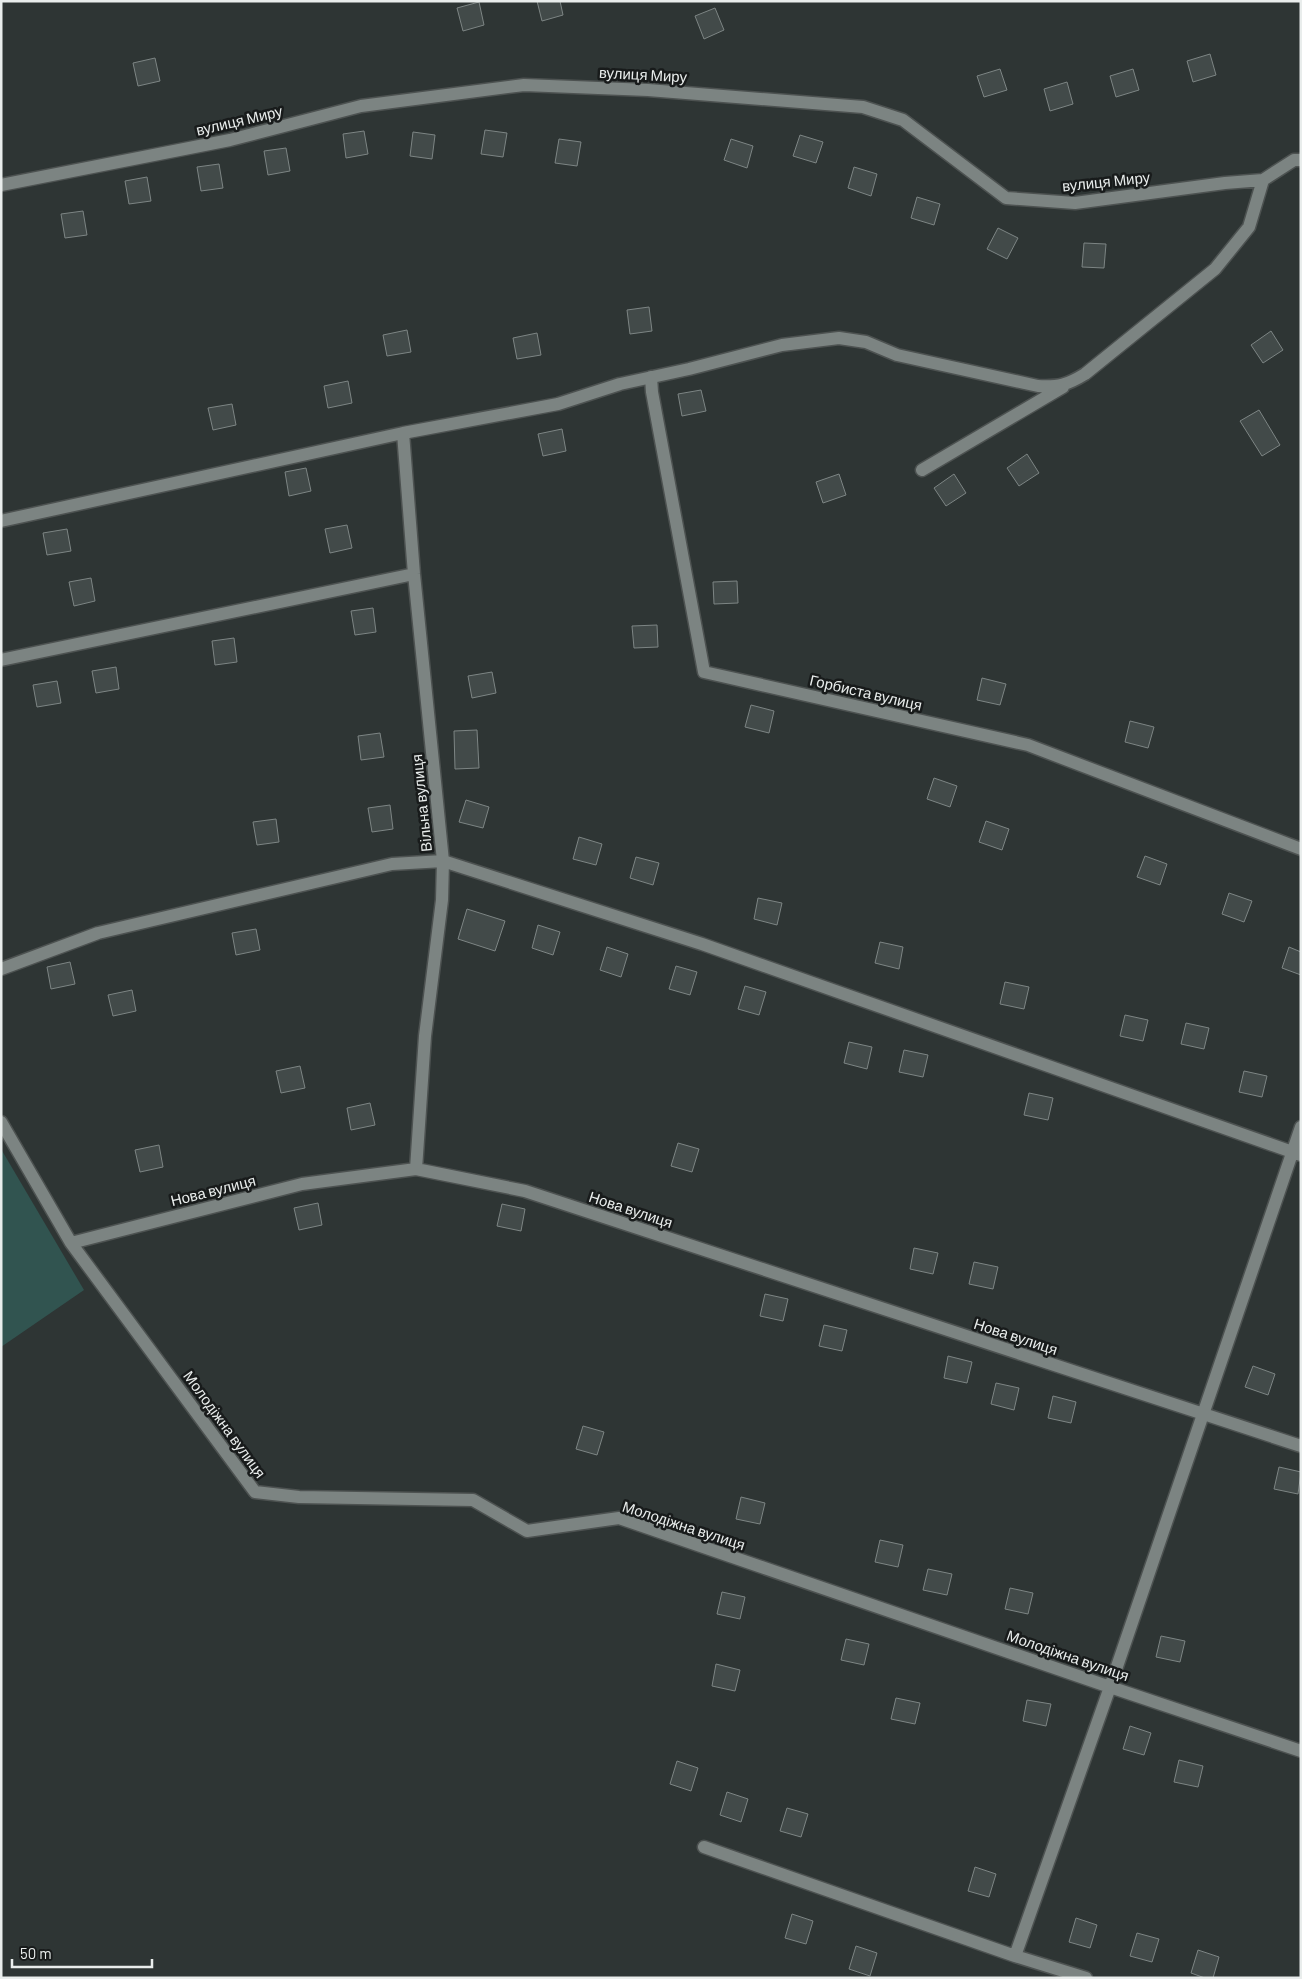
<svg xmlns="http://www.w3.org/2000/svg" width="1302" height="1979" viewBox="0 0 1302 1979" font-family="Barlow,sans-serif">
  <rect width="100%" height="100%" fill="#2e3534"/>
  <path fill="#315450" d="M 1,1149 L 84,1290 L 1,1347 Z"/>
  <path fill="#424a49" stroke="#7d8584" d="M 537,1 L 560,1 L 563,15 L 542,21 Z
    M 479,2 L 484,25 L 463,31 L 457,8 Z
    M 715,8 L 724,30 L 704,39 L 695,16 Z
    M 1210,54 L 1216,75 L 1193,82 L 1187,61 Z
    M 155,58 L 160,81 L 138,86 L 133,63 Z
    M 1000,69 L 1007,90 L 984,97 L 977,76 Z
    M 1133,69 L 1139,90 L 1116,97 L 1110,76 Z
    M 1067,82 L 1073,104 L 1050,111 L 1044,89 Z
    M 485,130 L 507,133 L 503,157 L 481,154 Z
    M 364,131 L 368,154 L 346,158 L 343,134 Z
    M 413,132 L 435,135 L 432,159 L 410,156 Z
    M 800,135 L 823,142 L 816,163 L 793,156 Z
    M 559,139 L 581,142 L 577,166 L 555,163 Z
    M 731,139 L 753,146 L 747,168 L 724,160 Z
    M 286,148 L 290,171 L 268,175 L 264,151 Z
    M 219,164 L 223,188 L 201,191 L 197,167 Z
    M 854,167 L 877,174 L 871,196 L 848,188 Z
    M 147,177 L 151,201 L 129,204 L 125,181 Z
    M 917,197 L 940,204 L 934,225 L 911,218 Z
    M 83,211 L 87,235 L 65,238 L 61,214 Z
    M 998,228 L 1018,238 L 1007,259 L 987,249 Z
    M 1084,243 L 1106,244 L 1104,268 L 1082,267 Z
    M 649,307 L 652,331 L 630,334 L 627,310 Z
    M 407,330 L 411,352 L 387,356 L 383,335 Z
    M 1271,331 L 1283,350 L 1263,363 L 1251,345 Z
    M 537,333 L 541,355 L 517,359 L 513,338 Z
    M 348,381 L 352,403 L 328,408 L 324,386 Z
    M 701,390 L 706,411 L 682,416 L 678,394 Z
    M 232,404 L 236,425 L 213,430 L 208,408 Z
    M 1259,410 L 1280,445 L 1262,456 L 1240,421 Z
    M 562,429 L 566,451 L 543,456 L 538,434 Z
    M 1027,454 L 1039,473 L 1019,486 L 1007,468 Z
    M 306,468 L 311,491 L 289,496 L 285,472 Z
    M 839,474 L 846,495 L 823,503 L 816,482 Z
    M 954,474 L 966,493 L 946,506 L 934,488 Z
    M 347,525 L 352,548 L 330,553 L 325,529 Z
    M 67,529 L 71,551 L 47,555 L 43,533 Z
    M 91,578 L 95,601 L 74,606 L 69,582 Z
    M 737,581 L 738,603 L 714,604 L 713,582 Z
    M 373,608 L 376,632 L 355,635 L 351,611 Z
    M 657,625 L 658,647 L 634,648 L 632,626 Z
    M 234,638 L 237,662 L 215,665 L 212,641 Z
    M 116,667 L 119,689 L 96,693 L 92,671 Z
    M 492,672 L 496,693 L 472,698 L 468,676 Z
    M 982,678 L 1006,684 L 1000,705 L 977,700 Z
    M 57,681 L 61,703 L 37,707 L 33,685 Z
    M 751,705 L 774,711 L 769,733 L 745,727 Z
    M 1130,721 L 1154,727 L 1148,748 L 1125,742 Z
    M 477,730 L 479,768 L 455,769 L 454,731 Z
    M 380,733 L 384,757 L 361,760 L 358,736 Z
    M 934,778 L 957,786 L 950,807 L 927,799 Z
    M 466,800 L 489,807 L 483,828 L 459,822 Z
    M 390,805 L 393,829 L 372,832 L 368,808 Z
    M 276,819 L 279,842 L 257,845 L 253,822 Z
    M 986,821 L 1009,829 L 1002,850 L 979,842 Z
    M 579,837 L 602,844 L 596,865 L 573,859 Z
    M 1145,856 L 1167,864 L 1160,885 L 1137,877 Z
    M 636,857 L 659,863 L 653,885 L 630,878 Z
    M 1229,893 L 1252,901 L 1244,922 L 1222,914 Z
    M 758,898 L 782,903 L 777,925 L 754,919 Z
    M 467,909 L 505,921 L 495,951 L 458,939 Z
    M 538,925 L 560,932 L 553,955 L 532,948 Z
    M 256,929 L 260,950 L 236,955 L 232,933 Z
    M 880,942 L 903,947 L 899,969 L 875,963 Z
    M 607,947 L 628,954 L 621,977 L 600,970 Z
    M 1289,947 L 1301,952 L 1301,975 L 1282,968 Z
    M 70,962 L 75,984 L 51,989 L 47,967 Z
    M 676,966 L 697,972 L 690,995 L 669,989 Z
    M 1005,982 L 1029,987 L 1024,1009 L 1000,1004 Z
    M 745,986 L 766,992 L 759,1015 L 738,1009 Z
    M 132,990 L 136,1011 L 113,1016 L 108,995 Z
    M 1125,1015 L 1148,1020 L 1143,1041 L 1120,1036 Z
    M 1186,1023 L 1209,1028 L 1204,1049 L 1181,1044 Z
    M 849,1042 L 872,1047 L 867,1069 L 844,1063 Z
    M 904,1050 L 928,1055 L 923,1077 L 899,1072 Z
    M 300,1066 L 305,1088 L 281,1093 L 276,1071 Z
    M 1244,1071 L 1267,1076 L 1262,1097 L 1239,1092 Z
    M 1029,1093 L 1053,1098 L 1048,1120 L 1024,1115 Z
    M 370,1103 L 375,1125 L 351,1130 L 347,1108 Z
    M 678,1143 L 699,1149 L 692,1172 L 671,1166 Z
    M 159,1145 L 163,1167 L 140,1172 L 135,1150 Z
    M 318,1203 L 322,1225 L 299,1230 L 294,1208 Z
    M 502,1204 L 525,1209 L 521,1231 L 497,1226 Z
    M 914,1248 L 938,1253 L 933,1274 L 910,1269 Z
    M 974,1262 L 998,1267 L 993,1289 L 969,1284 Z
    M 765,1294 L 788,1299 L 783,1321 L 760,1316 Z
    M 824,1325 L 847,1330 L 842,1351 L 819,1346 Z
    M 948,1356 L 972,1362 L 967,1383 L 944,1378 Z
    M 1253,1366 L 1275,1374 L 1268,1395 L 1245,1387 Z
    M 996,1383 L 1019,1388 L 1014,1410 L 991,1404 Z
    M 1053,1396 L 1076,1402 L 1071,1423 L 1048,1418 Z
    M 583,1426 L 604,1432 L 597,1455 L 576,1449 Z
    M 1279,1467 L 1301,1472 L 1298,1494 L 1274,1489 Z
    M 741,1497 L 765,1503 L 760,1524 L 736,1519 Z
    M 880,1540 L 903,1545 L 898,1567 L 875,1562 Z
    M 928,1569 L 952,1574 L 947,1595 L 923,1590 Z
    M 1010,1588 L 1033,1593 L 1028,1614 L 1005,1609 Z
    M 722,1592 L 745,1597 L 740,1619 L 717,1614 Z
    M 1161,1636 L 1185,1641 L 1180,1662 L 1156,1657 Z
    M 846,1639 L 869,1644 L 864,1665 L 841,1660 Z
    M 716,1664 L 740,1670 L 735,1691 L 712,1686 Z
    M 896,1698 L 920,1703 L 915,1724 L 891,1719 Z
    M 1027,1700 L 1051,1704 L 1046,1726 L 1023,1721 Z
    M 1130,1726 L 1151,1733 L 1144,1755 L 1123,1749 Z
    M 1179,1760 L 1203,1766 L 1198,1787 L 1174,1782 Z
    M 677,1761 L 698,1768 L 691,1791 L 670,1784 Z
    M 727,1792 L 748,1799 L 741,1822 L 720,1815 Z
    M 787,1808 L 808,1814 L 801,1837 L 780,1831 Z
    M 975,1867 L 996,1874 L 989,1897 L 968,1891 Z
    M 792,1914 L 813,1921 L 806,1944 L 785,1938 Z
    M 1076,1918 L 1097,1925 L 1090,1948 L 1069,1942 Z
    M 1137,1933 L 1159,1939 L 1152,1962 L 1130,1956 Z
    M 856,1946 L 877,1953 L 870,1976 L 849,1969 Z
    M 1198,1950 L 1219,1957 L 1213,1978 L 1205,1978 L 1191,1973 Z"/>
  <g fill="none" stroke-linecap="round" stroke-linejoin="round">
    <g stroke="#4d5251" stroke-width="15">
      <path id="street" d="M 1,185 L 230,140 L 361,106 L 524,85 L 648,90 L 863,107 L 903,120 L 1006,198 L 1075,203 L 1225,183 L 1263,180
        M 651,377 L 652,392 L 704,672 L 1028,745 L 1301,849
        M 403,433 L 414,574 L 443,861 L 442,900 L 425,1036 L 416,1169
        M 922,470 L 1063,387
        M 1,521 L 403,433 L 558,404 L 620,384 L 689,369 L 782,345 L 839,338 L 866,342 L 897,355 L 1038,386 C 1059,387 1067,385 1085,374 L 1215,269 L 1249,227 L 1263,180 L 1294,160 L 1301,160
        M 1,660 L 414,574
        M 1,969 L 98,933 L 392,864 L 443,861 L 702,944 L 1301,1155
        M 1,1122 L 71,1243 L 302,1184 L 416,1169 L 525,1191 L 1301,1446
        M 71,1243 L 255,1492 L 299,1497 L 473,1500 L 527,1531 L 619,1518 L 1110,1687 L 1301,1751
        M 704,1847 L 1015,1956
        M 1086,1978 L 1015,1956 L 1110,1687 L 1301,1127"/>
    </g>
    <use href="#street" stroke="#7c8482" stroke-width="12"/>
  </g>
  <g text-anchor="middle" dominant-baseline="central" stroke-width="5" stroke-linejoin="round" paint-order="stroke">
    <g font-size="15" fill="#e9edec" stroke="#181b1b">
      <text transform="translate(643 74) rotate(3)">вулиця Миру</text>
      <text transform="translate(239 120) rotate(-13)">вулиця Миру</text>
      <text transform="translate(1106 181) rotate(-6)">вулиця Миру</text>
      <text transform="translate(866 692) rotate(13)">Горбиста вулиця</text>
      <text transform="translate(421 803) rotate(-96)">Вільна вулиця</text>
      <text transform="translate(213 1190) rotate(-14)">Нова вулиця</text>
      <text transform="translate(631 1209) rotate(18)">Нова вулиця</text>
      <text transform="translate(1016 1336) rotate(18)">Нова вулиця</text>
      <text transform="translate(225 1424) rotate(54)">Молодіжна вулиця</text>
      <text transform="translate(684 1525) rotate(18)">Молодіжна вулиця</text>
      <text transform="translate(1068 1655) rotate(19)">Молодіжна вулиця</text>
    </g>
  </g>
  <rect width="1302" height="1979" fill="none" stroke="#e9edec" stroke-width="5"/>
  <path d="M12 1959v8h140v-8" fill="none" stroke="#e9edec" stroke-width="2.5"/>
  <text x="20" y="1959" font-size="15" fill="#e9edec" stroke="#181b1b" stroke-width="4" paint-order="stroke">50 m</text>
</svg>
